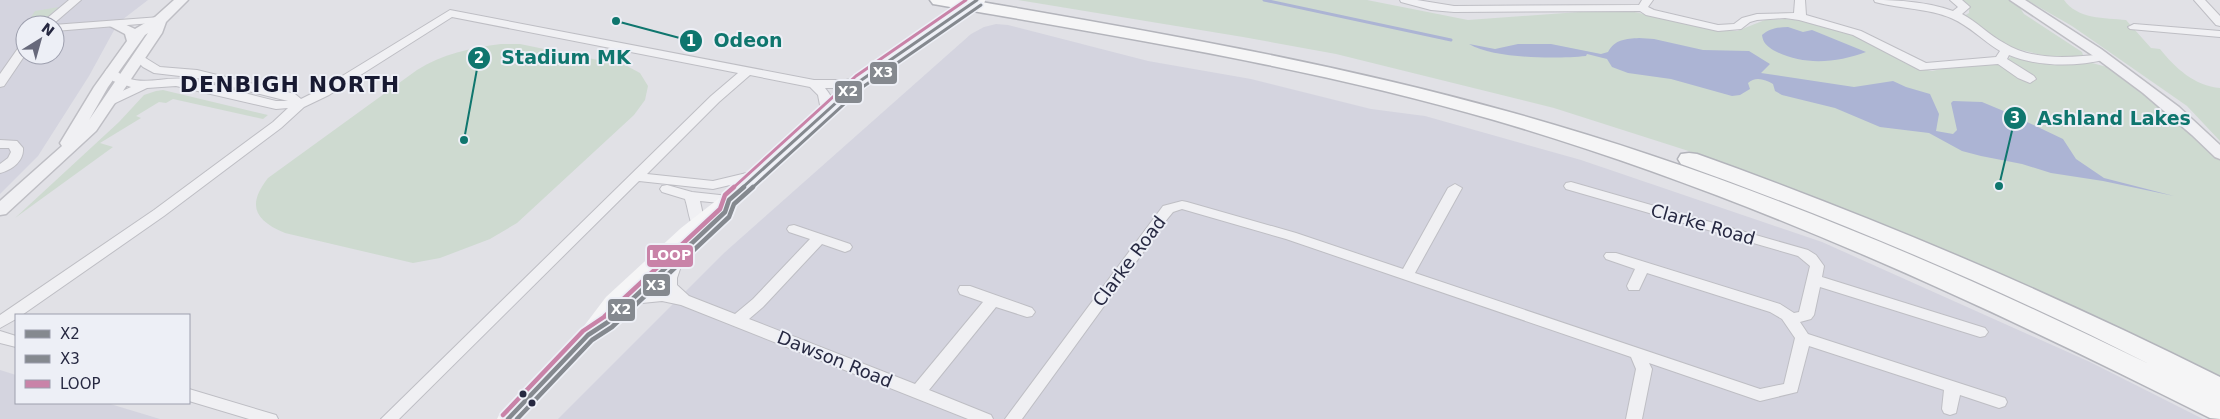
<svg xmlns="http://www.w3.org/2000/svg" width="2220" height="419" viewBox="0 0 2220 419" font-family="'DejaVu Sans',sans-serif">
  <rect width="100%" height="100%" fill="#e1e1e6"/>
  <path fill="#d4d4df" fill-rule="evenodd" d="M 0,0 L 148,0 L 118,23 L 89,76 L 38,156 L 0,194 ZM 25,25 L 55,25 L 55,55 L 25,55 Z
    M 996,24 L 1008,25 L 1148,61 L 1251,79 L 1371,109 L 1425,116 L 1581,160 L 1822,242 L 2090,362 L 2203,419 L 558,419 L 724,253 L 971,34 L 984,27 Z
    M 0,370 L 16,375 L 16,403 L 107,403 L 160,419 L 0,419 Z"/>
  <path fill="#cedad0" d="M 1018,0 L 1367,0 L 1468,20 L 1620,9 L 1720,30 L 1737,31 L 1765,20 L 1786,19 L 1811,22 L 1844,31 L 1873,44 L 1917,68 L 1932,71 L 1950,67 L 2001,64 L 2012,56 L 2020,56 L 2059,65 L 2092,63 L 2107,67 L 2156,100 L 2220,160 L 2220,380 L 1698,154 L 1554,108 L 1336,54 L 1243,37 Z
    M 1959,0 L 2010,0 L 2018,5 L 2024,14 L 2082,52 L 2083,55 L 2082,58 L 2058,59 L 2009,47 L 1964,16 L 1969,13 L 1969,8 Z
    M 2027,0 L 2064,0 C 2077,19 2105,18 2126,20 L 2151,48 L 2160,49 C 2175,68 2195,86 2220,88 L 2220,141 L 2187,106 L 2072,26 Z
    M 59,7 L 38,25 L 26,25 L 35,11 Z
    M 501,44 L 520,44 L 627,66 L 640,73 L 648,86 L 645,100 L 634,115 L 517,223 L 490,239 L 440,258 L 413,263 L 285,233 C 254,220 247,205 268,178 L 417,70 C 442,54 471,48 501,44 Z
    M 163,90 L 268,115 L 263,119 L 173,99 L 166,103 L 159,102 L 136,116 L 141,118 L 100,143 L 113,147 L 15,218 L 119,122 L 144,95 L 156,91 Z"/>
  <path fill="#acb4d4" d="M 1788,27 L 1803,32 L 1812,30 L 1866,52 C 1837,63 1801,66 1773,50 C 1767,46 1763,43 1762,35 C 1769,28 1779,27 1788,27 Z
    M 1639,38 L 1654,39 L 1703,50 L 1749,51 L 1770,64 L 1761,73 L 1854,87 L 1893,81 L 1906,87 L 1930,94 L 1939,114 L 1936,131 L 1953,134 L 1957,130 L 1951,103 L 1953,101 L 1982,102 L 2006,112 L 2063,139 L 2076,159 L 2104,178 L 2174,196 L 2103,181 L 2051,173 L 2022,164 L 1981,156 L 1962,151 L 1929,133 L 1880,127 L 1835,108 L 1782,95 L 1775,91 L 1773,84 C 1765,79 1755,76 1748,83 L 1750,89 L 1740,95 L 1732,96 L 1671,79 L 1628,73 L 1612,67 L 1607,59 L 1587,54 L 1586,56 C 1556,59 1495,59 1469,44 L 1495,49 L 1518,44 L 1551,44 L 1601,54 L 1608,52 C 1615,39 1626,39 1639,38 Z"/>
  <g fill="none" stroke-linecap="round" stroke-linejoin="round">
    <path stroke="#acb4d4" stroke-width="3" d="M 1264,0 L 1451,40"/>
    <g stroke="#bebec4" stroke-width="2">
      <path id="minor" d="M 69,0 L 81,0 L 52,25 L 39,25 Z
        M 1400,0 L 1417,0 L 1454,6 L 1639,5 L 1642,0 L 1653,0 L 1648,7 L 1654,10 L 1718,25 L 1734,24 L 1742,18 L 1757,14 L 1794,13 L 1795,0 L 1805,0 L 1806,15 L 1861,31 L 1926,63 L 1996,57 L 2000,51 C 1983,41 1970,26 1951,18 C 1928,8 1900,9 1875,2 L 1874,0 C 1899,0 1928,2 1953,11 L 1958,7 L 1950,0 L 1962,0 L 1970,7 L 1962,14 C 1977,22 1989,35 2004,43 C 2033,61 2070,58 2103,54 L 2109,57 L 2107,59 C 2076,67 2038,67 2009,55 L 2007,59 L 2034,76 L 2036,79 L 2030,83 L 2018,78 L 1998,64 L 1920,70 L 1853,35 L 1799,20 L 1785,18 L 1757,20 L 1750,22 L 1741,29 L 1718,31 L 1646,15 L 1640,11 L 1454,12 L 1431,10 L 1401,2 Z
        M 2194,0 L 2205,0 L 2220,16 L 2220,26 L 2216,25 Z
        M 450,10 L 814,80 L 846,80 L 860,77 L 866,81 L 864,84 L 846,88 L 825,88 C 831,95 836,104 831,113 L 827,114 L 821,110 L 818,95 L 810,87 L 750,75 L 719,102 L 647,174 L 713,181 L 755,171 L 762,175 L 760,178 L 713,189 L 639,181 L 399,419 L 381,419 L 711,96 L 738,73 L 452,17 L 329,95 L 304,107 L 281,128 L 164,216 L 22,315 L 16,315 L 16,319 L 0,328 L 0,315 L 154,210 L 273,122 L 288,108 L 276,109 L 176,86 L 147,88 L 109,106 L 103,102 L 105,99 L 131,87 L 113,81 L 105,72 L 107,69 L 115,69 C 133,90 161,76 185,79 C 216,84 246,94 276,101 L 288,101 L 197,78 L 154,73 L 143,67 L 133,57 L 139,54 L 160,67 L 197,70 L 295,94 L 301,99 L 321,89 Z
        M 160,17 L 166,20 L 164,22 L 55,31 L 53,25 Z
        M 2134,24 L 2220,31 L 2220,37 L 2130,29 L 2128,27 Z
        M 25,43 L 25,55 L 4,86 L 0,87 L 0,74 L 21,44 Z
        M 0,140 L 17,141 L 23,148 C 24,161 12,170 0,173 L 0,164 L 8,158 L 11,152 L 9,148 L 0,148 Z
        M 1571,182 L 1808,250 L 1816,255 L 1824,266 L 1822,277 L 1985,328 L 1988,332 L 1985,336 L 1980,337 L 1820,287 L 1814,315 L 1811,319 L 1800,322 L 1808,334 L 2005,398 L 2007,402 L 2005,406 L 1999,408 L 1960,395 L 1956,413 L 1950,415 L 1944,413 L 1942,409 L 1944,390 L 1809,346 L 1797,392 L 1760,401 L 1649,363 L 1652,369 L 1642,419 L 1626,419 L 1636,369 L 1631,357 L 1286,239 L 1182,209 L 1173,212 L 1168,218 L 1022,419 L 1005,419 L 1163,206 L 1182,201 L 1187,202 L 1296,233 L 1403,269 L 1448,188 L 1455,184 L 1462,188 L 1415,273 L 1760,389 L 1784,384 L 1795,338 L 1782,319 L 1770,312 L 1647,273 L 1639,290 L 1629,290 L 1627,286 L 1635,269 L 1606,259 L 1604,256 L 1606,253 L 1616,253 L 1780,304 L 1794,313 L 1799,312 L 1810,266 L 1798,256 L 1566,189 L 1564,186 L 1566,183 Z
        M 667,185 L 692,192 L 729,196 L 736,200 L 729,204 L 700,201 L 705,224 L 703,227 L 693,227 C 689,219 688,208 685,199 L 662,192 L 660,189 L 662,186 Z
        M 794,225 L 850,244 L 852,247 L 850,250 L 845,252 L 822,244 L 763,307 L 749,319 L 915,384 L 983,302 L 960,294 L 958,290 L 960,286 L 970,286 L 1032,308 L 1035,312 L 1032,316 L 1027,317 L 996,307 L 929,390 L 991,415 L 993,419 L 968,419 L 681,305 L 662,301 L 632,304 L 627,303 L 625,299 L 627,295 L 632,294 L 666,292 C 658,281 666,264 672,254 L 682,254 L 684,257 L 677,278 L 677,285 L 689,296 L 735,314 L 753,299 L 810,239 L 789,232 L 787,229 L 789,226 Z
        M 0,331 L 16,336 L 16,347 L 0,343 Z
        M 189,389 L 276,415 L 278,419 L 249,419 L 189,401 Z"/>
    </g>
    <g stroke="#bebec4" stroke-width="3">
      <path id="tertiary" d="M 174,0 L 188,0 L 166,22 L 162,33 L 96,131 L 6,214 L 0,215 L 0,201 L 62,146 L 60,143 L 94,87 L 127,41 L 125,34 L 108,25 L 110,22 L 120,22 L 135,29 L 155,17 ZM 148,33 L 89,120 L 108,87 L 145,35 Z
        M 2010,0 L 2025,0 L 2101,49 L 2179,107 L 2220,145 L 2220,159 L 2215,157 L 2192,135 L 2143,93 L 2092,55 Z"/>
    </g>
    <g stroke="#b3b4bb" stroke-width="3">
      <path id="trunk" d="M 930,0 L 970,0 C 1150,31 1330,62 1506,111 C 1728,172 1942,263 2149,364 C 1997,287 1841,221 1681,164 L 1678,159 L 1681,154 L 1689,153 L 1697,154 C 1876,218 2050,292 2220,377 L 2220,419 L 2210,418 C 1979,302 1744,193 1494,120 C 1312,67 1125,38 939,5 L 933,4 Z"/>
    </g>
    <use href="#minor" fill="#f0f0f3" fill-rule="evenodd"/>
    <use href="#tertiary" fill="#f0f0f3" fill-rule="evenodd"/>
    <path fill="#f5f5f6" fill-rule="evenodd" d="M 956,10 L 961,12 L 964,15 L 961,18 L 866,84 L 736,204 L 694,237 L 631,297 L 607,324 L 609,328 L 606,333 L 595,340 L 522,419 L 497,419 L 500,413 L 581,330 L 606,297 L 681,228 L 722,196 L 854,78 L 951,12 Z"/>
    <use href="#trunk" fill="#f5f5f6" fill-rule="evenodd"/>
    <path stroke="#f5f5f6" stroke-width="16" d="M 956,15 L 977,0"/>
    <g stroke="#edeff6" stroke-width="6">
      <path id="bus-1-far1" d="M 742,188 L 860,81 L 977,0"/>
    </g>
    <g stroke="#edeff6" stroke-width="8">
      <path id="bus-1" d="M 508,419 L 588,335 L 608,322 L 725,212 L 729,200 L 744,187"/>
    </g>
    <g stroke="#edeff6" stroke-width="6">
      <path id="bus-2-far1" d="M 752,188 L 864,86 L 981,5"/>
    </g>
    <g stroke="#edeff6" stroke-width="8">
      <path id="bus-2" d="M 517,419 L 592,340 L 612,327 L 729,217 L 734,204 L 753,187"/>
    </g>
    <g stroke="#edeff6" stroke-width="6">
      <path id="bus-3-far1" d="M 733,188 L 856,76 L 966,0"/>
    </g>
    <g stroke="#edeff6" stroke-width="8">
      <path id="bus-3" d="M 503,415 L 583,331 L 604,317 L 720,209 L 725,195 L 734,187"/>
    </g>
    <use href="#bus-1-far1" stroke="#85898f" stroke-width="3"/>
    <use href="#bus-1" stroke="#85898f" stroke-width="4.5"/>
    <use href="#bus-2-far1" stroke="#85898f" stroke-width="3"/>
    <use href="#bus-2" stroke="#85898f" stroke-width="4.5"/>
    <use href="#bus-3-far1" stroke="#c983a8" stroke-width="3"/>
    <use href="#bus-3" stroke="#c983a8" stroke-width="4.5"/>
  </g>
  <g fill="#262841" stroke="#edeff6" stroke-width="2">
    <circle cx="523" cy="394" r="4.5"/>
    <circle cx="532" cy="403" r="4.5"/>
  </g>
  <g text-anchor="middle" dominant-baseline="central" stroke-width="4" stroke-linejoin="round" paint-order="stroke">
    <g font-size="18" fill="#262841" stroke="#edeff6">
      <text transform="translate(1703 224) rotate(16)">Clarke Road</text>
      <text transform="translate(1129 261) rotate(-53)">Clarke Road</text>
      <text transform="translate(835 359) rotate(22)">Dawson Road</text>
    </g>
    <g font-size="22" font-weight="bold" letter-spacing="1" fill="#181a32" stroke="#edeff6">
      <text x="290" y="84">DENBIGH NORTH</text>
    </g>
  </g>
  <path fill="none" stroke="#0f766e" stroke-width="2" d="M616 21L691 41M464 140L479 58M1999 186L2015 118"/>
  <g fill="#0f766e" stroke="#edeff6" stroke-width="2">
    <circle cx="616" cy="21" r="5"/>
    <circle cx="464" cy="140" r="5"/>
    <circle cx="1999" cy="186" r="5"/>
    <circle cx="691" cy="41" r="12"/>
    <circle cx="479" cy="58" r="12"/>
    <circle cx="2015" cy="118" r="12"/>
  </g>
  <g font-size="15" text-anchor="middle" font-weight="bold" fill="#fff">
    <text x="691" y="46">1</text>
    <text x="479" y="63">2</text>
    <text x="2015" y="123">3</text>
  </g>
  <g font-size="19" text-anchor="middle" font-weight="bold" fill="#0f766e" stroke="#edeff6" stroke-width="4" stroke-linejoin="round" paint-order="stroke">
    <text x="748" y="47">Odeon</text>
    <text x="566" y="64">Stadium MK</text>
    <text x="2114" y="125">Ashland Lakes</text>
  </g>
  <g stroke="#edeff6" stroke-width="2">
    <rect x="869" y="61" width="29" height="24" rx="5" fill="#85898f"/>
    <rect x="834" y="80" width="29" height="24" rx="5" fill="#85898f"/>
    <rect x="646" y="244" width="48" height="24" rx="5" fill="#c983a8"/>
    <rect x="642" y="273" width="29" height="24" rx="5" fill="#85898f"/>
    <rect x="607" y="298" width="29" height="24" rx="5" fill="#85898f"/>
  </g>
  <g font-size="14" text-anchor="middle" font-weight="bold" fill="#fff">
    <text x="883" y="77">X3</text>
    <text x="848" y="96">X2</text>
    <text x="670" y="260">LOOP</text>
    <text x="656" y="290">X3</text>
    <text x="621" y="314">X2</text>
  </g>
  <rect x="15" y="314" width="175" height="90" fill="#edeff6" stroke="#9d9fae"/>
  <rect x="25" y="330" width="25" height="8" fill="#85898f" stroke="#9d9fae"/>
  <text x="60" y="339" font-size="15" fill="#262841">X2</text>
  <rect x="25" y="355" width="25" height="8" fill="#85898f" stroke="#9d9fae"/>
  <text x="60" y="364" font-size="15" fill="#262841">X3</text>
  <rect x="25" y="380" width="25" height="8" fill="#c983a8" stroke="#9d9fae"/>
  <text x="60" y="389" font-size="15" fill="#262841">LOOP</text>
  <g transform="translate(40 40) rotate(37)"><circle r="24" fill="#edeff6" stroke="#9d9fae"/>
  <path d="M0-4L9 19L0 12L-9 19Z" fill="#67697b"/>
  <text y="-8" font-size="14" font-weight="bold" text-anchor="middle" fill="#262841">N</text>
  </g>
</svg>
